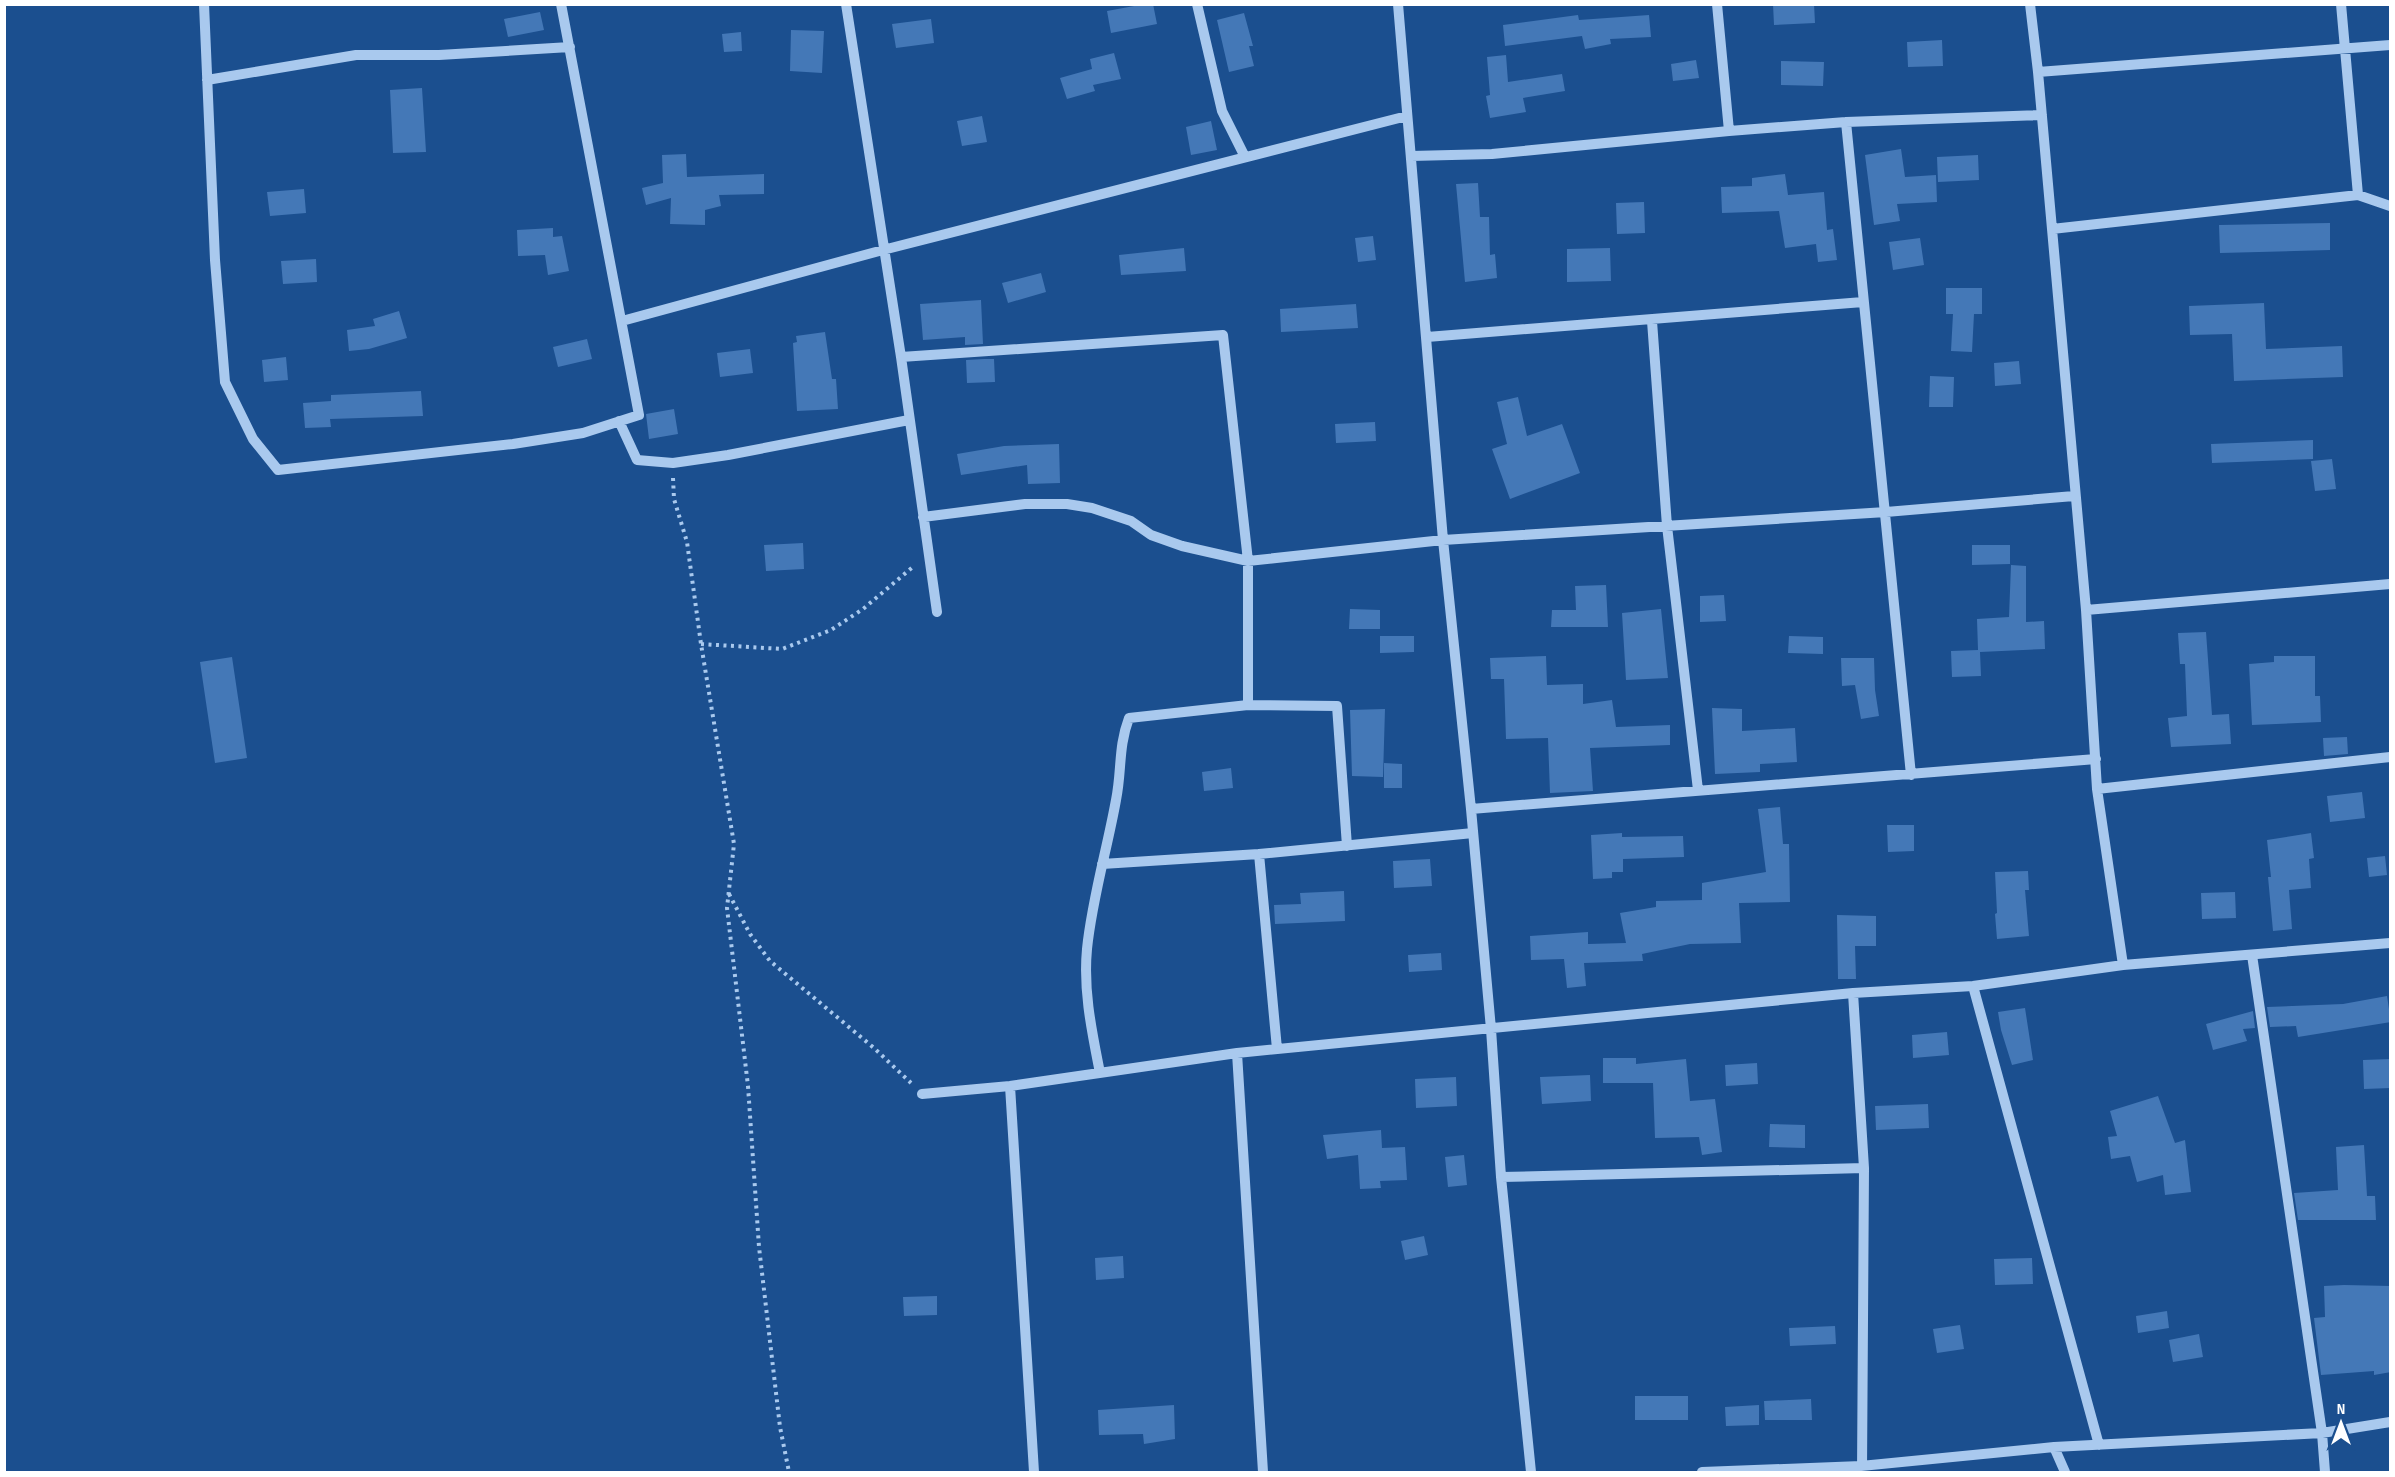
<svg xmlns="http://www.w3.org/2000/svg" width="2395" height="1477" viewBox="0 0 2395 1477" font-family="'Sofia Sans Condensed',sans-serif">
  <rect width="100%" height="100%" fill="#1b4f8f"/>
  <path fill="#4478b7" d="M 1145,4 L 1153,4 L 1157,24 L 1111,33 L 1107,11 Z
    M 1773,4 L 1814,4 L 1815,23 L 1774,25 Z
    M 540,12 L 544,30 L 508,37 L 504,19 Z
    M 1244,13 L 1253,46 L 1249,46 L 1254,66 L 1229,72 L 1217,20 Z
    M 1578,15 L 1579,20 L 1649,15 L 1651,37 L 1610,39 L 1611,44 L 1585,49 L 1582,36 L 1505,46 L 1503,25 Z
    M 931,19 L 934,43 L 896,48 L 892,24 Z
    M 791,30 L 824,31 L 822,73 L 790,71 Z
    M 741,32 L 742,51 L 724,52 L 722,34 Z
    M 1942,40 L 1943,66 L 1908,67 L 1907,42 Z
    M 1114,53 L 1121,79 L 1093,85 L 1095,91 L 1067,99 L 1060,78 L 1092,69 L 1090,59 Z
    M 1506,55 L 1508,82 L 1562,74 L 1565,91 L 1523,98 L 1526,112 L 1490,118 L 1486,96 L 1490,95 L 1487,57 Z
    M 1696,60 L 1699,78 L 1673,81 L 1671,64 Z
    M 1781,61 L 1824,62 L 1823,86 L 1781,85 Z
    M 422,88 L 426,152 L 393,153 L 390,90 Z
    M 982,116 L 987,142 L 962,146 L 957,121 Z
    M 1211,121 L 1217,150 L 1191,155 L 1186,127 Z
    M 1901,149 L 1905,177 L 1936,175 L 1937,202 L 1897,204 L 1900,221 L 1874,225 L 1865,155 Z
    M 686,154 L 687,177 L 764,174 L 764,194 L 719,195 L 721,206 L 705,210 L 705,225 L 670,224 L 671,198 L 646,205 L 642,188 L 663,183 L 662,155 Z
    M 1978,155 L 1979,180 L 1938,182 L 1937,157 Z
    M 1785,174 L 1788,195 L 1824,192 L 1827,230 L 1833,229 L 1837,260 L 1818,262 L 1816,244 L 1785,248 L 1779,211 L 1722,213 L 1721,187 L 1752,186 L 1752,178 Z
    M 1478,183 L 1480,217 L 1489,217 L 1490,255 L 1495,254 L 1497,278 L 1465,282 L 1456,184 Z
    M 304,189 L 306,213 L 270,216 L 267,192 Z
    M 1644,202 L 1645,233 L 1617,234 L 1616,203 Z
    M 2330,223 L 2330,250 L 2220,253 L 2219,225 Z
    M 553,228 L 553,237 L 562,236 L 569,271 L 548,275 L 545,255 L 518,256 L 517,230 Z
    M 1373,236 L 1376,260 L 1358,262 L 1355,238 Z
    M 1920,238 L 1924,265 L 1893,270 L 1889,242 Z
    M 1184,248 L 1186,271 L 1121,275 L 1119,255 Z
    M 1610,248 L 1611,281 L 1567,282 L 1567,249 Z
    M 316,259 L 317,282 L 283,284 L 281,261 Z
    M 1041,273 L 1046,292 L 1008,303 L 1002,283 Z
    M 1946,288 L 1982,288 L 1982,314 L 1974,314 L 1972,352 L 1951,351 L 1953,314 L 1946,314 Z
    M 981,300 L 983,344 L 965,345 L 965,337 L 923,340 L 920,304 Z
    M 2264,303 L 2266,349 L 2342,346 L 2343,377 L 2234,381 L 2232,334 L 2190,335 L 2189,306 Z
    M 1356,304 L 1358,328 L 1281,332 L 1280,309 Z
    M 399,311 L 407,338 L 369,349 L 349,351 L 347,330 L 375,326 L 373,319 Z
    M 825,332 L 832,379 L 836,379 L 838,409 L 797,411 L 793,343 L 797,342 L 796,336 Z
    M 587,339 L 592,359 L 558,367 L 553,347 Z
    M 750,349 L 753,373 L 720,377 L 717,353 Z
    M 286,357 L 288,380 L 264,382 L 262,360 Z
    M 984,359 L 994,359 L 995,382 L 967,383 L 966,360 Z
    M 2019,361 L 2021,384 L 1995,386 L 1994,363 Z
    M 1930,376 L 1954,377 L 1953,407 L 1929,407 Z
    M 421,391 L 423,416 L 330,419 L 331,427 L 305,428 L 303,403 L 331,401 L 331,395 Z
    M 1518,397 L 1527,436 L 1562,424 L 1580,473 L 1510,499 L 1492,449 L 1507,444 L 1497,402 Z
    M 674,409 L 678,434 L 649,439 L 646,414 Z
    M 1375,422 L 1376,441 L 1336,443 L 1335,424 Z
    M 2313,440 L 2313,459 L 2212,463 L 2211,444 Z
    M 1059,444 L 1060,483 L 1028,484 L 1027,465 L 961,475 L 957,454 L 1004,446 Z
    M 2332,459 L 2336,489 L 2315,491 L 2311,461 Z
    M 803,543 L 804,569 L 766,571 L 764,545 Z
    M 1972,545 L 2010,545 L 2010,564 L 1972,565 Z
    M 2011,565 L 2026,566 L 2026,622 L 2044,621 L 2045,649 L 1980,652 L 1981,676 L 1952,677 L 1951,651 L 1978,650 L 1977,619 L 2009,617 Z
    M 1606,585 L 1608,627 L 1551,627 L 1552,610 L 1576,610 L 1575,586 Z
    M 1724,595 L 1726,621 L 1700,622 L 1700,596 Z
    M 1350,609 L 1380,610 L 1380,629 L 1349,629 Z
    M 1661,609 L 1668,678 L 1626,680 L 1622,613 Z
    M 2206,632 L 2212,715 L 2229,714 L 2231,744 L 2171,747 L 2168,718 L 2187,716 L 2185,664 L 2180,664 L 2178,633 Z
    M 1380,636 L 1414,636 L 1414,652 L 1380,653 Z
    M 1789,636 L 1823,637 L 1823,654 L 1788,653 Z
    M 1546,656 L 1547,685 L 1583,684 L 1583,704 L 1612,700 L 1616,727 L 1670,725 L 1670,745 L 1590,748 L 1593,791 L 1550,793 L 1548,738 L 1506,739 L 1504,679 L 1491,679 L 1490,658 Z
    M 2274,656 L 2315,656 L 2315,696 L 2320,696 L 2321,722 L 2252,725 L 2249,664 L 2274,662 Z
    M 232,657 L 247,758 L 215,763 L 200,662 Z
    M 1841,658 L 1874,658 L 1875,690 L 1879,716 L 1861,719 L 1855,685 L 1842,686 Z
    M 1712,708 L 1742,709 L 1742,731 L 1795,728 L 1797,762 L 1760,764 L 1760,772 L 1715,774 Z
    M 1385,709 L 1383,777 L 1352,776 L 1350,710 Z
    M 2347,737 L 2348,754 L 2324,756 L 2323,738 Z
    M 1384,763 L 1402,764 L 1402,788 L 1384,788 Z
    M 1231,768 L 1233,788 L 1204,791 L 1202,772 Z
    M 2362,792 L 2365,818 L 2330,822 L 2327,796 Z
    M 1780,807 L 1783,844 L 1789,844 L 1790,902 L 1739,903 L 1741,943 L 1690,944 L 1642,954 L 1643,961 L 1584,963 L 1586,986 L 1567,988 L 1564,959 L 1531,960 L 1530,936 L 1588,932 L 1588,944 L 1626,943 L 1620,913 L 1656,907 L 1656,901 L 1702,900 L 1702,883 L 1766,872 L 1758,809 Z
    M 1887,825 L 1914,825 L 1914,851 L 1888,852 Z
    M 1622,833 L 1622,837 L 1683,836 L 1684,857 L 1623,859 L 1623,872 L 1612,872 L 1612,878 L 1593,879 L 1591,835 Z
    M 2311,833 L 2314,858 L 2309,859 L 2311,888 L 2289,890 L 2292,929 L 2273,931 L 2268,877 L 2271,877 L 2267,840 Z
    M 2385,856 L 2387,875 L 2369,877 L 2367,858 Z
    M 1430,859 L 1432,886 L 1394,888 L 1393,861 Z
    M 2028,871 L 2029,890 L 2025,890 L 2029,936 L 1997,939 L 1995,914 L 1997,913 L 1995,872 Z
    M 1344,891 L 1345,921 L 1275,924 L 1274,905 L 1301,904 L 1300,893 Z
    M 2235,892 L 2236,918 L 2202,919 L 2201,893 Z
    M 1837,915 L 1876,916 L 1876,946 L 1855,946 L 1856,979 L 1838,979 Z
    M 1441,953 L 1442,970 L 1409,972 L 1408,955 Z
    M 2387,996 L 2391,1022 L 2298,1037 L 2296,1026 L 2270,1027 L 2267,1007 L 2343,1004 Z
    M 2025,1008 L 2033,1060 L 2012,1065 L 2001,1030 L 1998,1012 Z
    M 2253,1011 L 2255,1028 L 2243,1029 L 2247,1041 L 2213,1050 L 2206,1024 Z
    M 1947,1032 L 1949,1055 L 1913,1058 L 1912,1035 Z
    M 1603,1058 L 1636,1058 L 1636,1064 L 1686,1059 L 1690,1101 L 1715,1099 L 1722,1152 L 1702,1155 L 1699,1137 L 1655,1138 L 1653,1083 L 1603,1083 Z
    M 2391,1059 L 2391,1088 L 2364,1089 L 2363,1060 Z
    M 1757,1063 L 1758,1084 L 1726,1086 L 1725,1065 Z
    M 1590,1075 L 1591,1101 L 1542,1104 L 1540,1077 Z
    M 1456,1077 L 1457,1106 L 1416,1108 L 1415,1079 Z
    M 2158,1096 L 2175,1143 L 2185,1140 L 2191,1192 L 2165,1195 L 2163,1175 L 2137,1182 L 2130,1156 L 2111,1159 L 2108,1137 L 2117,1136 L 2110,1111 Z
    M 1928,1104 L 1929,1128 L 1876,1130 L 1875,1106 Z
    M 1770,1124 L 1805,1125 L 1805,1148 L 1769,1147 Z
    M 1381,1130 L 1382,1148 L 1405,1147 L 1407,1180 L 1380,1181 L 1381,1188 L 1360,1189 L 1358,1155 L 1327,1159 L 1323,1135 Z
    M 2364,1145 L 2367,1196 L 2375,1196 L 2376,1220 L 2298,1220 L 2294,1193 L 2338,1190 L 2336,1147 Z
    M 1464,1155 L 1467,1185 L 1448,1187 L 1445,1157 Z
    M 1424,1236 L 1428,1255 L 1405,1260 L 1401,1241 Z
    M 1123,1256 L 1124,1278 L 1096,1280 L 1095,1258 Z
    M 2032,1258 L 2033,1284 L 1995,1285 L 1994,1259 Z
    M 2344,1285 L 2391,1286 L 2391,1372 L 2374,1375 L 2374,1371 L 2321,1375 L 2314,1318 L 2325,1317 L 2324,1286 Z
    M 937,1296 L 937,1315 L 904,1316 L 903,1297 Z
    M 2167,1311 L 2169,1328 L 2138,1333 L 2136,1316 Z
    M 1960,1325 L 1964,1349 L 1937,1353 L 1933,1329 Z
    M 1835,1326 L 1836,1344 L 1790,1346 L 1789,1328 Z
    M 2199,1334 L 2203,1357 L 2173,1362 L 2169,1340 Z
    M 1635,1396 L 1688,1396 L 1688,1420 L 1635,1420 Z
    M 1811,1399 L 1812,1420 L 1765,1420 L 1764,1401 Z
    M 1174,1405 L 1175,1439 L 1144,1444 L 1143,1434 L 1099,1435 L 1098,1410 Z
    M 1759,1405 L 1759,1425 L 1726,1426 L 1725,1407 Z"/>
  <g fill="none" stroke-linecap="round" stroke-linejoin="round">
    <path stroke="#a9c9ee" stroke-width="4" stroke-dasharray="3 4.5" stroke-linecap="butt" d="M 673,478 L 674,499 L 687,542 L 701,644 L 734,844 L 727,908 L 748,1086 L 759,1247 L 780,1427 L 789,1472
      M 701,644 L 782,649 L 831,630 L 863,609 L 914,566
      M 729,894 L 750,934 L 770,961 L 874,1048 L 911,1083"/>
    <path stroke="#a9c9ee" stroke-width="10" d="M 204,4 L 215,260 L 225,382 L 253,439 L 278,470 L 513,444 L 583,433 L 639,415 L 561,4
      M 846,4 L 901,357 L 937,612
      M 1197,4 L 1222,111 L 1245,157
      M 1398,4 L 1443,540 L 1471,809 L 1491,1029 L 1501,1177 L 1531,1472
      M 1717,4 L 1729,131
      M 2030,4 L 2038,72 L 2086,610 L 2097,789 L 2123,965
      M 2341,4 L 2358,195
      M 2038,72 L 2390,45
      M 207,80 L 356,55 L 439,55 L 570,47
      M 1846,122 L 1911,775
      M 1411,156 L 1492,154 L 1729,131 L 1846,122 L 2042,115
      M 2052,229 L 2358,195 L 2390,206
      M 622,321 L 883,250 L 1407,116
      M 1652,321 L 1667,526 L 1698,790
      M 1427,337 L 1863,302
      M 901,357 L 1223,335 L 1248,561 L 1248,705 L 1129,718 C 1118,747 1122,771 1116,800 C 1107,850 1092,899 1087,949 C 1083,991 1092,1032 1100,1073
      M 619,421 L 637,460 L 673,463 L 728,455 L 909,420
      M 923,517 L 1025,504 L 1067,504 L 1092,508 L 1131,521 L 1151,535 L 1182,546 L 1248,561 L 1443,540 L 1886,512 L 2074,496
      M 2086,610 L 2390,584
      M 1248,705 L 1337,706 L 1347,846
      M 2097,789 L 2390,757
      M 1471,809 L 2096,759
      M 1259,854 L 1473,833
      M 1102,864 L 1259,854 L 1277,1049
      M 2252,955 L 2322,1433 L 2325,1472
      M 1973,986 L 2099,1445
      M 1853,993 L 1864,1168 L 1862,1472
      M 1237,1053 L 1263,1472
      M 1010,1086 L 1034,1472
      M 922,1094 L 1010,1086 L 1237,1053 L 1853,993 L 1973,986 L 2123,965 L 2390,943
      M 1501,1177 L 1864,1168
      M 2054,1447 L 2065,1472
      M 1702,1472 L 1861,1466 L 2054,1447 L 2322,1433 L 2390,1422"/>
  </g>
  <rect width="2395" height="1477" fill="none" stroke="#ffffff" stroke-width="12"/>
  <g transform="translate(2341 1423)" stroke="#1b4f8f" stroke-width="4.5" paint-order="stroke">
  <path d="M0-4.5L10 22L0 15L-10 22Z" fill="#ffffff"/>
  <text y="-9" font-size="16" font-weight="bold" text-anchor="middle" fill="#ffffff">N</text>
  </g>
</svg>
